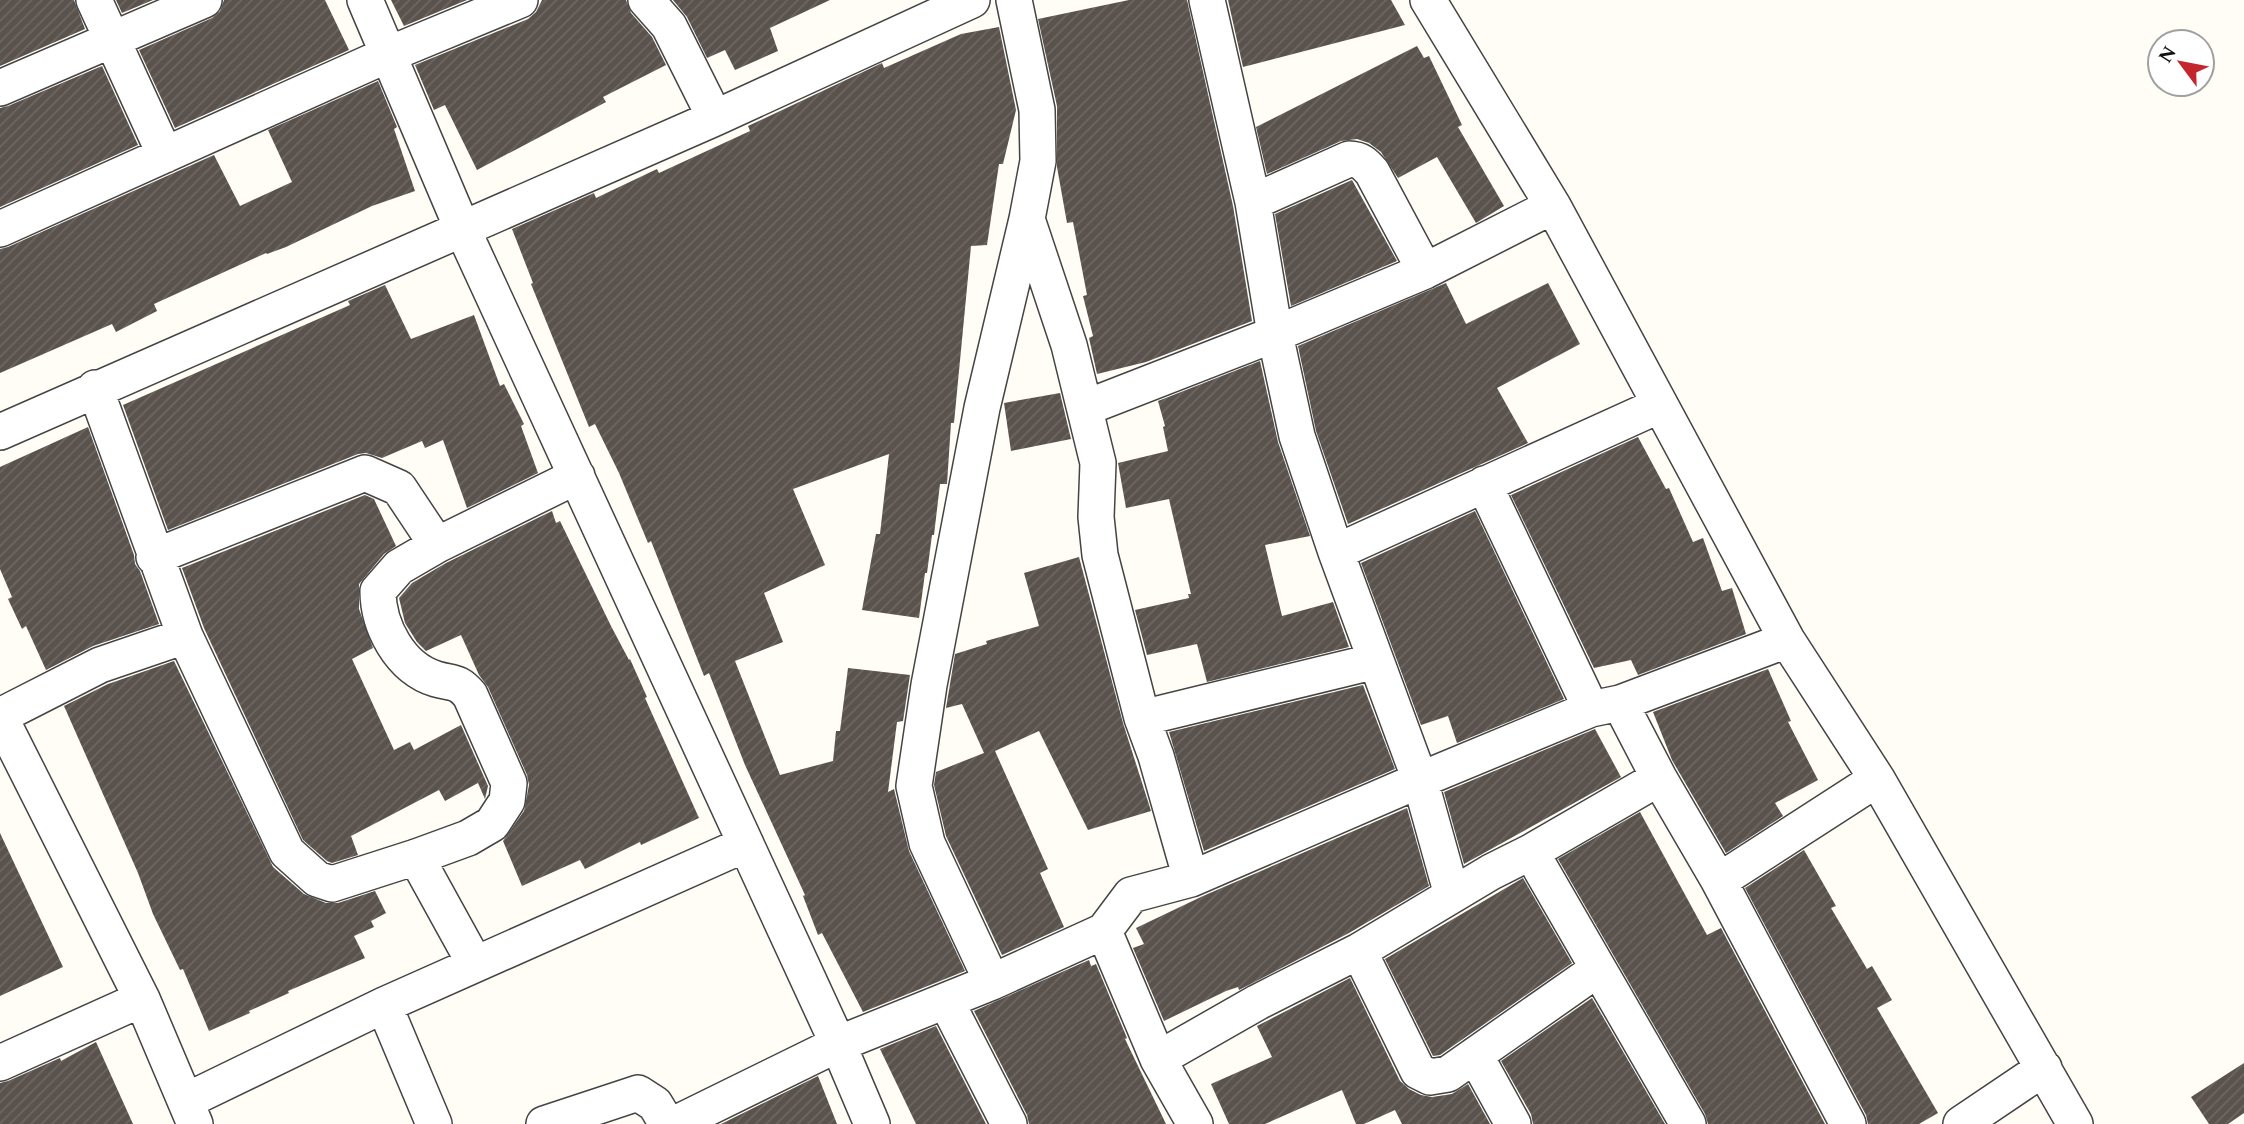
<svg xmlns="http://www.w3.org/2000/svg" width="2244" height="1124" viewBox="0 0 2244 1124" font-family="Spectral,serif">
  <defs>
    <pattern id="building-hatch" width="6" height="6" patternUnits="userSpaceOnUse" patternTransform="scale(1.75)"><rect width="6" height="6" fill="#5a524d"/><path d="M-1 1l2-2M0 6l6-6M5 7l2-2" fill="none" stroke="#6d6662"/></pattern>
  </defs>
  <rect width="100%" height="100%" fill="#fffdf5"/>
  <path fill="url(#building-hatch)" d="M 0,0 L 74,0 L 85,29 L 0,66 Z
    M 116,0 L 153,0 L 122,13 Z
    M 224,0 L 325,0 L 349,50 L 175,128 L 139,50 L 212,18 L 220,11 Z
    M 391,0 L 467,0 L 404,26 Z
    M 542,0 L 626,0 L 631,13 L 652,37 L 666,65 L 603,97 L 606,102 L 477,170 L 445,105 L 434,110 L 415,65 L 528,19 L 536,12 Z
    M 673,0 L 830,0 L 770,28 L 778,51 L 735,70 L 725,50 L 707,58 L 687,17 Z
    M 1129,0 L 1187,0 L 1233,206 L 1252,321 L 1146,362 L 1097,374 L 1089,338 L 1093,336 L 1083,296 L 1087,295 L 1073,222 L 1067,223 L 1057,167 L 1057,106 L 1038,19 Z
    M 1228,0 L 1391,0 L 1405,25 L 1243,67 Z
    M 999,27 L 1016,110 L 1003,164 L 999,164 L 987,245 L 971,246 L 954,423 L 951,423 L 947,484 L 940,484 L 934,535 L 932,535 L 927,573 L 925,573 L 919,618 L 862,610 L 876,534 L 880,534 L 889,454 L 793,489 L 825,565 L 764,593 L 783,642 L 735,661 L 780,775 L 833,761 L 836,731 L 840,731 L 848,668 L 910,675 L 903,721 L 897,722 L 888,792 L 894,789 L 909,851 L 965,971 L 863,1012 L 822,933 L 818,935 L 803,896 L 805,895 L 745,765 L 709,673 L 704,676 L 651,541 L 648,543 L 619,473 L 595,424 L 589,427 L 531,284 L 533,283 L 512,229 L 594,193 L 596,198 L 657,169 L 659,173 L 750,131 L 748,126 L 882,63 L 884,68 L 961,34 Z
    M 1417,46 L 1424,58 L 1429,56 L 1462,125 L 1458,127 L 1504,206 L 1476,223 L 1437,157 L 1398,178 L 1381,152 L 1369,143 L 1357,139 L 1341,141 L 1267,174 L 1256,127 Z
    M 102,66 L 138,145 L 0,207 L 0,108 L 8,106 Z
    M 378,81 L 397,127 L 394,129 L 415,191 L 372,206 L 286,247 L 267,254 L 266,253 L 154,304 L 157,311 L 116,332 L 112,324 L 0,373 L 0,249 L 8,247 L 214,155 L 240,206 L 292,182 L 268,130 Z
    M 1352,180 L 1397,261 L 1291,306 L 1275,214 Z
    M 1446,283 L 1466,324 L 1548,283 L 1580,344 L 1497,388 L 1528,443 L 1348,524 L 1316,431 L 1298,346 Z
    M 385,285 L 411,339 L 474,315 L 500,386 L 504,384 L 524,424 L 521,426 L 538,473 L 467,508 L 443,440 L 425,448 L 422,441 L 382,458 L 366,453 L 358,454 L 168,530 L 123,405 L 350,305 L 348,301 Z
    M 1260,361 L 1278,442 L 1310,536 L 1265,545 L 1282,616 L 1333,602 L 1349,647 L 1207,682 L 1197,644 L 1147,655 L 1135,610 L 1189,598 L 1188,594 L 1191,594 L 1169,499 L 1126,508 L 1118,463 L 1168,451 L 1163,427 L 1165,426 L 1158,401 Z
    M 1060,393 L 1071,439 L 1011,451 L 1004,403 Z
    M 88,427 L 134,555 L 135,564 L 140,571 L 159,624 L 93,646 L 46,670 L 26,626 L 22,629 L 8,599 L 12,597 L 0,569 L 0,467 Z
    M 1638,437 L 1666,489 L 1669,488 L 1693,542 L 1703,538 L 1722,591 L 1732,588 L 1746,634 L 1638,675 L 1631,660 L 1594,668 L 1511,495 Z
    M 365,495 L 374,499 L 396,546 L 384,554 L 359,584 L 359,609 L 373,648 L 352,659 L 394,750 L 410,742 L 414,750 L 461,725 L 488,786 L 485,799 L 478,783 L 445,801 L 439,790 L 351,836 L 358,855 L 332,863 L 327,861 L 303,840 L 204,628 L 182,568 Z
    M 552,511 L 556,523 L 560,521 L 611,626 L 629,660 L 630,659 L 647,697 L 645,698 L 699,818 L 641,845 L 640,842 L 585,869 L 580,860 L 522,886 L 503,841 L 524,811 L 529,785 L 527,775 L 488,687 L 479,675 L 461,635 L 426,651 L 417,642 L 405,623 L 399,598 L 412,583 L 446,563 Z
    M 1475,511 L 1564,699 L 1457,743 L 1448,716 L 1421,725 L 1361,563 Z
    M 1079,557 L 1123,723 L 1151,811 L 1088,830 L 1039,731 L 995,751 L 1048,869 L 1040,873 L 1064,927 L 1002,955 L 946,836 L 934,785 L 936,772 L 984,753 L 962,704 L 946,708 L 955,654 L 987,644 L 986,641 L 1039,626 L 1024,573 Z
    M 174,661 L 273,867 L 304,894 L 326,903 L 338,903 L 375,891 L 386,913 L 371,921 L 374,927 L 354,936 L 365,958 L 288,991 L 289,993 L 249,1011 L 250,1013 L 209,1031 L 183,969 L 180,970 L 153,914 L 138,873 L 64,706 L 108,684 Z
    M 1768,669 L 1791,721 L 1788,722 L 1818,780 L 1775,803 L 1783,816 L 1726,853 L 1672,760 L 1653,712 Z
    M 1363,685 L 1395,769 L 1204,851 L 1169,732 Z
    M 1595,729 L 1621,777 L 1464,864 L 1444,792 Z
    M 1407,808 L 1429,886 L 1349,933 L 1239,990 L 1238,987 L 1226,991 L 1164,1021 L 1133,948 L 1144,944 L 1136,928 L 1203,896 Z
    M 1640,812 L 1707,935 L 1721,928 L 1825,1124 L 1708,1124 L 1705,1114 L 1558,859 Z
    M 0,833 L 63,967 L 0,996 Z
    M 1804,850 L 1836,906 L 1831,908 L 1867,969 L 1872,966 L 1892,1000 L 1877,1008 L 1938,1113 L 1919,1124 L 1868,1124 L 1866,1115 L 1745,888 Z
    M 1523,878 L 1572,963 L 1440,1055 L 1433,1056 L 1385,959 Z
    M 1089,960 L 1091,966 L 1096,964 L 1127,1038 L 1125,1039 L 1166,1124 L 1029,1124 L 1027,1115 L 974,1011 Z
    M 1350,978 L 1400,1081 L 1409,1089 L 1421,1095 L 1432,1097 L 1452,1094 L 1468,1084 L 1490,1124 L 1402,1124 L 1395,1110 L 1364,1124 L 1356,1124 L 1342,1090 L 1265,1124 L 1229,1124 L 1211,1084 L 1272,1057 L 1257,1026 Z
    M 1592,998 L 1665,1124 L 1533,1124 L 1531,1114 L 1501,1061 Z
    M 936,1026 L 986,1124 L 916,1124 L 880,1049 Z
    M 96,1042 L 133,1124 L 0,1124 L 0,1083 L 8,1081 L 60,1058 L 61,1061 Z
    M 2244,1063 L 2244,1113 L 2228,1124 L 2209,1124 L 2191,1097 Z
    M 818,1076 L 837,1124 L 721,1124 Z"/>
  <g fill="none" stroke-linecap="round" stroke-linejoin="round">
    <g stroke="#444" stroke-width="38">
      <path id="minor" d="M 94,0 L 165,155
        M 365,0 L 462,228 L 838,1044 L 872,1124
        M 646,0 L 669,26 L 715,118
        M 1207,0 L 1253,202 L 1275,334 L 1297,436 L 1336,552 L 1420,780 L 1452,895
        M 1428,0 L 1553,206 L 1787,640 L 1877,779 L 2075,1124
        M 0,88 L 204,0
        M 1253,202 L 1349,159 C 1360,159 1365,164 1372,172 L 1425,271
        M 1027,219 L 1069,345 L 1098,463 L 1096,517 L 1100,555 L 1142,718 L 1156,756 L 1191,879
        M 0,229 L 387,55 L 520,0
        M 95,388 L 185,636 L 287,852 L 317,879 L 332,884 L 416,857 L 468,838 L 492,824 L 507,801 L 509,783 L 470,695 C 457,680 453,684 436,679 C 400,668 378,626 378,591 L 399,567 L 437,545 L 577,476
        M 1085,408 L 1275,334 L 1425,271 L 1553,206
        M 0,432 L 715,118 L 972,0
        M 1484,484 L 1591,709
        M 1336,552 L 1660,405
        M 154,557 L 365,473 L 399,488 L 437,545
        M 1620,703 L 1659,778 L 1719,881 L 1848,1124
        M 0,716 L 100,665 L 185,636
        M 0,717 L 142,999 L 195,1124
        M 1142,718 L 1376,661
        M 1531,852 L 1688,1124
        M 416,857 L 475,964
        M 1719,881 L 1877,779
        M 1104,931 L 1158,1059 L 1195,1124
        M 1359,951 L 1418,1071 L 1430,1077 L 1448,1074 L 1598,969
        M 992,982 L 927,843 L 914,786 L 929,685 L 982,408 L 1027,219 L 1038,161 L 1037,110 L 1014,0
        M 946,1001 L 1009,1124
        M 384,1005 L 434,1124
        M 1475,1055 L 1513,1124
        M 1158,1059 L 1258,1002 L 1359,951 L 1491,872 L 1531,852 L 1659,778
        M 0,1063 L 142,999
        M 186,1101 L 384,1005 L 746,844
        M 544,1124 L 638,1093 L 655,1104 L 667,1124
        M 675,1124 L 838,1044 L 992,982 L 1104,931 L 1131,895 L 1191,879 L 1420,780 L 1591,709 L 1620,703 L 1787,640
        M 1961,1124 L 2044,1068"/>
    </g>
    <use href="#minor" stroke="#fff" stroke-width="35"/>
  </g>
  <g transform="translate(2181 63) rotate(302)"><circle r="33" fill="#ffffff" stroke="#a0a0a0" stroke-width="2"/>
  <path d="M0-5L12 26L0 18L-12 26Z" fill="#c4262e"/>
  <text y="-10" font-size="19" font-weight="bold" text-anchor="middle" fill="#111111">N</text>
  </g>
</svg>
